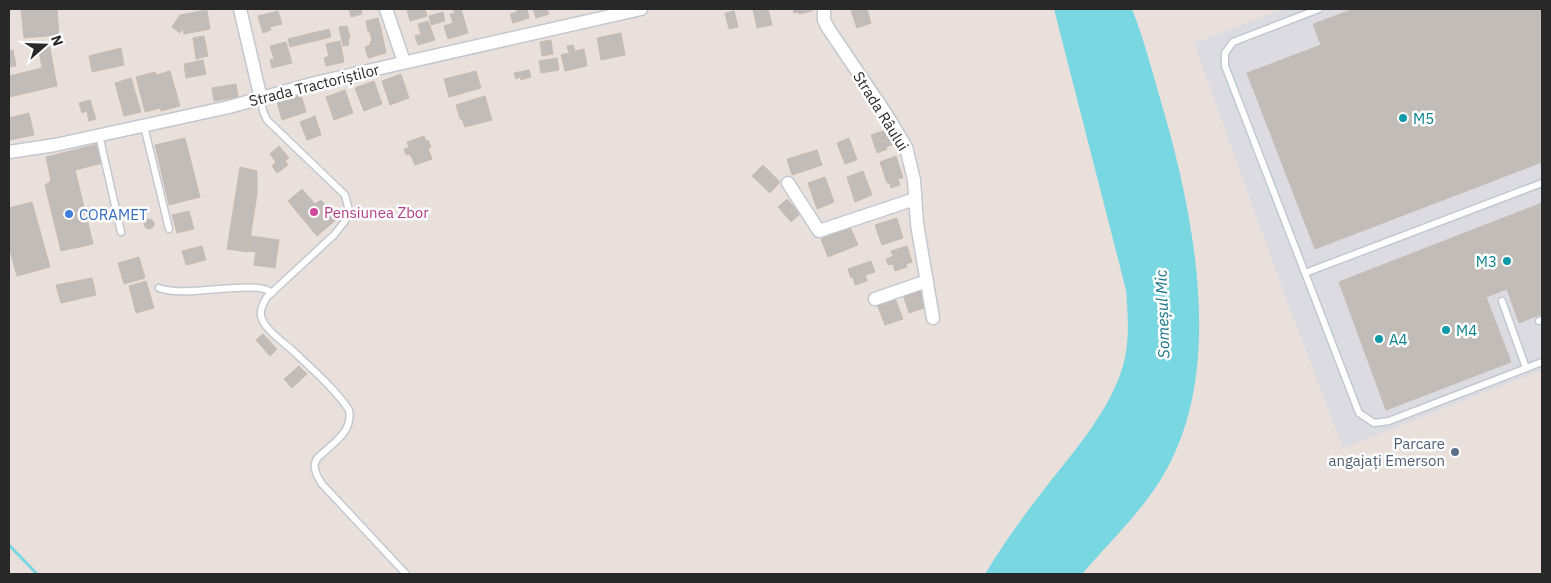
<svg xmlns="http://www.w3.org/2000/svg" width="1551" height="583" viewBox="0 0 1551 583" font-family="'IBM Plex Sans',sans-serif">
  <rect width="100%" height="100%" fill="#e9e0db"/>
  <path fill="#dcdbe2" d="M 1284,9 L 1542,9 L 1542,370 L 1343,448 L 1281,285 L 1194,43 Z"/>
  <path fill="#78d7e1" d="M 1054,9 L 1132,9 C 1143,37 1151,66 1159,95 C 1192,205 1225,359 1169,465 C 1148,506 1112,539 1082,574 L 985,574 C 1003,544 1024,515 1046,487 C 1075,450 1109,412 1123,366 C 1130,341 1128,316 1126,290 Z"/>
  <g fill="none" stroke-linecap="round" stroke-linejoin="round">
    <path stroke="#78d7e1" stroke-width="3" d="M 9,545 L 37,574"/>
  </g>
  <path fill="#c1bcb7" stroke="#c4bcb5" d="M 21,9 L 57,9 L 59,35 L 24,38 Z
    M 349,9 L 361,9 L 362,14 L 351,17 Z
    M 407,9 L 425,9 L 427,16 L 410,21 Z
    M 453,9 L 461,9 L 468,33 L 448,39 L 444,26 L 453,23 L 450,14 L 455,13 Z
    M 516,9 L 527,9 L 529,18 L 513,23 L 510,14 L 517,12 Z
    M 533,9 L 547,9 L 549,14 L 536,18 Z
    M 753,9 L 768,9 L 772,25 L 757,28 Z
    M 793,9 L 811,9 L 812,11 L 799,14 L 798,12 L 794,13 Z
    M 858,9 L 867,9 L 871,23 L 857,28 L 851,11 Z
    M 1354,9 L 1542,9 L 1542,162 L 1315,249 L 1247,73 L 1321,45 L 1313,24 Z
    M 207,10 L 210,29 L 184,34 L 180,15 Z
    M 278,11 L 282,24 L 270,27 L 271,30 L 263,33 L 258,16 Z
    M 734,11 L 738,27 L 729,29 L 725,13 Z
    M 443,12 L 445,21 L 431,25 L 429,16 Z
    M 180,15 L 182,29 L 180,33 L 172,27 Z
    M 378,18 L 381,29 L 368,32 L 366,21 Z
    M 428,21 L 435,40 L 418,45 L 415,36 L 421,34 L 418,24 Z
    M 347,26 L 350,38 L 348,39 L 349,45 L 343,46 L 339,27 Z
    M 329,29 L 331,37 L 290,47 L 288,39 Z
    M 381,29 L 386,53 L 368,58 L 365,47 L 370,45 L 370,42 L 372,41 L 370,32 Z
    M 621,33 L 625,55 L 601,60 L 597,38 Z
    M 204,36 L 208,56 L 196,59 L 193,38 Z
    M 551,40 L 553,54 L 542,56 L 540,42 Z
    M 340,41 L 344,62 L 326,66 L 324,58 L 329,56 L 326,44 Z
    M 286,42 L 292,63 L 272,68 L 270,60 L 274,59 L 270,46 Z
    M 49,43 L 57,86 L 9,97 L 9,76 L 42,68 L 38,44 Z
    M 573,45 L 575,51 L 584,49 L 587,66 L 565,71 L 561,55 L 569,53 L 567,46 Z
    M 121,48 L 124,65 L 92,72 L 89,56 Z
    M 13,50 L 16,66 L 9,67 L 9,51 Z
    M 557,58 L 559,70 L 541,73 L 539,61 Z
    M 203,60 L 206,74 L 186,78 L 184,64 Z
    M 529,70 L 531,77 L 521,80 L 520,77 L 516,79 L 514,73 Z
    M 170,71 L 180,106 L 161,111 L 160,108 L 145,112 L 136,77 L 155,72 L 156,75 Z
    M 476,71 L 481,88 L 449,97 L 444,79 Z
    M 401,74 L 409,98 L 390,105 L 382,81 Z
    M 131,78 L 141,112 L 124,116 L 115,83 Z
    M 374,81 L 382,104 L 364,111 L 355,88 Z
    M 236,84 L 238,97 L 214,101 L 212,88 Z
    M 345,90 L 353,113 L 334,120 L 326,97 Z
    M 301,95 L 306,112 L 282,120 L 277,102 Z
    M 485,96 L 492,120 L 465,127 L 462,119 L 460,119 L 456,105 Z
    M 90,100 L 96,119 L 89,121 L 87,111 L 82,113 L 79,103 Z
    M 29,113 L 34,135 L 9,140 L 9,118 Z
    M 315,116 L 321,135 L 307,140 L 300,122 Z
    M 889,129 L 894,144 L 886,147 L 887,149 L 877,153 L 871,135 Z
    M 424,136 L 426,141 L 428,140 L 431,147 L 428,148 L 432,159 L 415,165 L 410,154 L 406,155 L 404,149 L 409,147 L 407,142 Z
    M 185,138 L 200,197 L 169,205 L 155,145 Z
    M 849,138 L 857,160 L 845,164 L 837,143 Z
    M 98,144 L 103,163 L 75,170 L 93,244 L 61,251 L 45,185 L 51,181 L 46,157 Z
    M 279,146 L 289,158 L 285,161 L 288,165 L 277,173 L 272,166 L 276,162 L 270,154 Z
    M 817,150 L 822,165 L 792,175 L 787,159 Z
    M 896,156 L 903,178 L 898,179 L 900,185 L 891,188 L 890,183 L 887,183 L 880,162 Z
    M 763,165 L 780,182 L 770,193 L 752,176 Z
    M 240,167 L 257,171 L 257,194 L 248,252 L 227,249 Z
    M 863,171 L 872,195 L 855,202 L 847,177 Z
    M 825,177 L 834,202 L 817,209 L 808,183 Z
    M 302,189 L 315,204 L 321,200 L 337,219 L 317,236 L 288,201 Z
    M 787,199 L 800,214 L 791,222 L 778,207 Z
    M 32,202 L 50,267 L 17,276 L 9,247 L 9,208 Z
    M 1542,203 L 1542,314 L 1519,323 L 1507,289 L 1486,297 L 1462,234 Z
    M 189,211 L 194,229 L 177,233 L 172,215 Z
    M 897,218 L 903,238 L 882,245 L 875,225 Z
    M144 224a5 5 0 1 1 10 0a5 5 0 1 1-10 0Z
    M 850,227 L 858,245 L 828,257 L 821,239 Z
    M 1462,234 L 1511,362 L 1420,397 L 1372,269 Z
    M 251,236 L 279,240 L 275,268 L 254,265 L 256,252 L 249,251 Z
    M 202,246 L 206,260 L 186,265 L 182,251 Z
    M 907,246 L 912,262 L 906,264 L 907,267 L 895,271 L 893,264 L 888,265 L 886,259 L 893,256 L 891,251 Z
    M 139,257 L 145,278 L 124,284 L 118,263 Z
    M 871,261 L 875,272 L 865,275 L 867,281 L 855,285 L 853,277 L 851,278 L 848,269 Z
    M 1372,269 L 1420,397 L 1386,410 L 1339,282 Z
    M 92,278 L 96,295 L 61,303 L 56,285 Z
    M 146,281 L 154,308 L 136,313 L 129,286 Z
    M 921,289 L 927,307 L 909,313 L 903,295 Z
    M 895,298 L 903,319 L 885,325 L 877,304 Z
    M 263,334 L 277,349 L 270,356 L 256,340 Z
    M 299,366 L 307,374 L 292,388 L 284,379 Z"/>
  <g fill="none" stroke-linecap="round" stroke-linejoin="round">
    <g stroke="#c3c8d0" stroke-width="9">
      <path id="service" d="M 261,99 L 263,111 L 267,120 L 345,195 L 349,211 L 345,221 L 334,235 L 267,297 C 263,303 260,309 261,316 C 264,329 282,341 292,350 C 310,367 336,390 349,410 C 353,430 336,441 322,454 C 319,456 316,459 315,463 C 313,470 318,478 322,484 L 406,574
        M 144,126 L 169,229
        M 99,135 L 121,232
        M 1542,183 L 1305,273 L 1359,413 L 1374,423 L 1389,421 L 1542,362
        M 1305,273 L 1225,66 L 1225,53 L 1233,42 L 1319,9
        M 159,288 C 188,299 254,278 272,293
        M 1502,301 L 1526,368
        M 1539,321 L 1542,320"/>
    </g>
    <g stroke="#c3c8d0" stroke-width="15">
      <path id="minor" d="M 240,9 L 261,99
        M 386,9 L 404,62
        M 824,9 L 824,20 L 828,28 L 886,114 L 906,147 L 914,180 L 917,224 L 933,318
        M 9,152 L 55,145 L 229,107 L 319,82 L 641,9
        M 788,183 L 819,231 L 915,199
        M 875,299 L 927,281"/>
    </g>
    <use href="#service" stroke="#fff" stroke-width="6"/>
    <use href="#minor" stroke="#fff" stroke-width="12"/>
  </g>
  <g fill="#0f9aa8" stroke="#fff" stroke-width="2">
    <circle cx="1403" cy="118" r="5"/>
    <circle cx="1507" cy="261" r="5"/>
    <circle cx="1446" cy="330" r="5"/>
    <circle cx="1379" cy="339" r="5"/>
  </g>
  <circle fill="#d1479c" stroke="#fff" stroke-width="2" cx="314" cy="212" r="5"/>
  <circle fill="#3f7fe0" stroke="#fff" stroke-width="2" cx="69" cy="214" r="5"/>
  <circle fill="#5c6f8a" stroke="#fff" stroke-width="2" cx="1455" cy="452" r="5"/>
  <g text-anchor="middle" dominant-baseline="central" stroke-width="5" stroke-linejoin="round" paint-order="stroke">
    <g font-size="15" fill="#282828" stroke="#fff">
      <text transform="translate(314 85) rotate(-14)">Strada Tractoriștilor</text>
      <text transform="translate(881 111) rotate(58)">Strada Râului</text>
    </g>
    <g font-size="15" fill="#0d838f" stroke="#fff" text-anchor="start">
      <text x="1413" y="118">M5</text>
      <text x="1497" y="261" text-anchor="end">M3</text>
      <text x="1456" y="330">M4</text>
      <text x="1389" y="339">A4</text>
    </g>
    <g font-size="15" fill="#b23c85" stroke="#fff" text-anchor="start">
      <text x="324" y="212">Pensiunea Zbor</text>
    </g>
    <g font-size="15" fill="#366cbe" stroke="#fff" text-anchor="start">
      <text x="79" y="214">CORAMET</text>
    </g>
    <g font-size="15" fill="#4e5e75" stroke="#fff" text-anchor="end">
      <text x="1445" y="443">Parcare<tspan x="1445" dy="17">angajați Emerson</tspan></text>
    </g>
    <g font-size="16" font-style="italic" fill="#1b7689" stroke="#fff">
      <text transform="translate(1162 314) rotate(-92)">Someșul Mic</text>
    </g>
  </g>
  <rect width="1551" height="583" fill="none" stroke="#282828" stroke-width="20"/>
  <g transform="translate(45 45) rotate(70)" stroke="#ffffff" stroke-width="4" paint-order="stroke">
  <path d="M0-4L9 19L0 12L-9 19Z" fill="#282828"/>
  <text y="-8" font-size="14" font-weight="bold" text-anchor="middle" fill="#282828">N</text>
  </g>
</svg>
